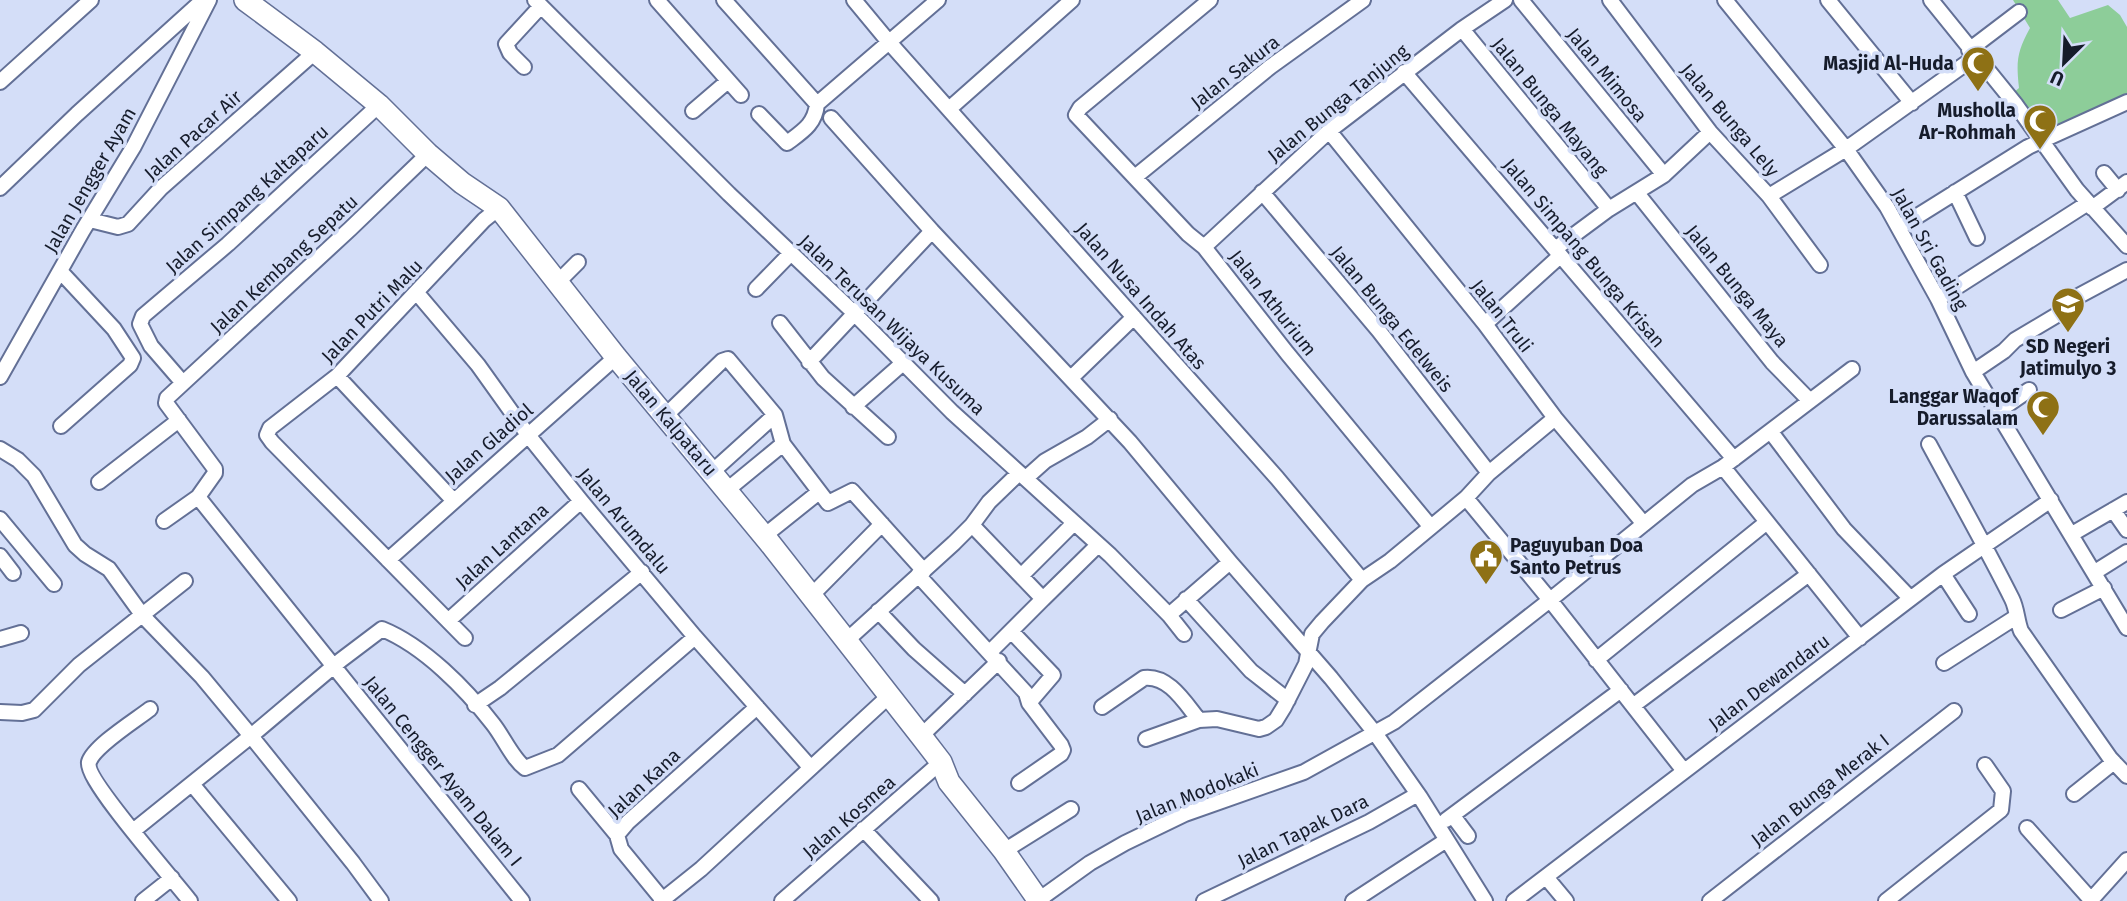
<svg xmlns="http://www.w3.org/2000/svg" width="2127" height="901" viewBox="0 0 2127 901" font-family="'Fira Sans',sans-serif">
  <rect width="100%" height="100%" fill="#d4def8"/>
  <path fill="#8dcd99" d="M 2013,0 L 2058,0 L 2070,18 L 2108,5 L 2120,15 L 2127,27 L 2127,100 L 2044,135 L 2013,93 L 2019,88 C 2016,61 2017,52 2030,28 Z"/>
  <g fill="none" stroke-linecap="round" stroke-linejoin="round">
    <g stroke="#637096" stroke-width="18">
      <path id="street" d="M 535,0 L 729,194 L 851,310 L 952,412 L 1110,555 L 1169,615 L 1230,562
        M 657,0 L 741,95
        M 724,0 L 817,104
        M 854,0 L 888,41 L 1277,478 L 1362,580
        M 1210,0 L 1080,108 L 1076,115 L 1188,234 L 1204,247 L 1287,353 L 1430,526
        M 1521,0 L 1664,175
        M 1610,0 L 1710,132 L 1769,196 L 1820,265
        M 1725,0 L 1846,149 L 1887,207 L 1938,299 L 1973,372 L 2127,628
        M 1828,0 L 1912,103
        M 1931,0 L 2016,105 L 2077,190 L 2127,246
        M 1462,29 L 1609,209
        M 1969,50 L 2019,12
        M 524,67 L 510,53 L 506,44 L 541,6
        M 1404,72 L 1734,459
        M 0,82 L 91,0
        M 949,109 L 1072,0
        M 693,111 L 728,81
        M 759,114 L 787,143 C 803,131 815,124 817,104 L 938,0
        M 831,118 L 932,231 L 1130,442 L 1230,562 L 1331,678 L 1375,733 L 1420,797 L 1485,901
        M 1329,131 L 1485,324 L 1555,418 L 1644,524
        M 2104,173 L 2118,190
        M 1135,177 L 1270,67 L 1363,0
        M 0,188 L 77,114 L 203,0
        M 1262,192 L 1379,331 L 1489,473
        M 1955,192 L 1977,238
        M 1637,193 L 1772,362 L 1810,401
        M 1769,196 L 1846,149 L 1975,57
        M 2092,208 L 2127,182
        M 90,220 L 118,227 L 128,224 L 161,188 L 315,52
        M 1900,227 L 2028,147 L 2127,102
        M 1204,247 L 1329,131 L 1462,29 L 1505,0
        M 1555,249 L 1609,209 L 1664,175 L 1710,132
        M 60,271 L 114,329 L 133,358 L 130,365 L 61,426
        M 557,283 L 578,262
        M 756,289 L 791,253
        M 417,293 L 478,365 L 528,435 L 581,501 L 695,637 L 810,767
        M 1938,299 L 2088,203
        M 780,323 L 823,378 L 888,437
        M 1485,324 L 1560,256
        M 809,362 L 932,231
        M 1973,372 L 2004,351 L 2015,340 L 2057,315 L 2073,299 L 2127,270
        M 337,376 L 453,500
        M 0,377 L 83,230 L 134,146 L 209,0
        M 1071,378 L 1134,317
        M 183,383 L 151,346 L 140,324 L 143,316 L 228,244 L 379,105
        M 853,407 L 903,363
        M 1997,412 L 2029,390
        M 665,416 L 722,361 L 728,359 L 775,415 L 783,444 L 828,503 L 852,491 L 924,571
        M 1771,432 L 1844,529 L 1910,598
        M 1929,444 C 1957,496 1986,547 2012,599 C 2017,609 2017,621 2021,631 L 2110,758 L 2127,776
        M 0,449 L 18,460 L 34,476 L 75,545 L 85,554 L 109,569 L 143,616 L 202,677 L 251,736 L 353,863 L 381,901
        M 1723,467 L 1860,638
        M 712,472 L 775,415
        M 1026,478 L 1045,461 L 1087,437 L 1110,419
        M 99,482 L 179,420
        M 727,490 L 783,444
        M 198,497 L 522,901
        M 1466,498 L 1550,600 L 1684,771
        M 2113,510 L 2127,530
        M 0,519 L 54,584
        M 164,521 L 198,497 L 215,473 L 215,469 L 166,403 L 167,398 L 350,229 L 428,154
        M 972,525 L 1043,599 L 990,652
        M 2072,534 L 2127,502
        M 764,536 L 819,492
        M 0,556 L 13,573
        M 388,560 L 616,357
        M 2095,572 L 2127,552
        M 1943,574 L 1969,614
        M 918,575 L 1026,693 L 1029,703 L 1061,745 L 1063,750 L 1061,754 L 1019,783
        M 1021,576 L 1074,523
        M 811,596 L 882,524
        M 1043,599 L 1098,545
        M 1186,599 L 1251,671 L 1288,700
        M 2061,610 L 2104,588
        M 878,611 L 914,649 L 965,694
        M 1169,615 L 1184,634
        M 449,620 L 581,501
        M 1011,631 L 1053,675 L 1029,703
        M 465,638 L 272,442 L 267,435 L 270,428 L 337,376 L 484,220 L 499,208
        M 0,639 L 21,633
        M 846,641 L 954,543 L 972,525 L 989,502 L 1019,473
        M 1596,660 L 1767,522
        M 1944,663 L 2016,617
        M 475,705 L 500,688 L 642,572
        M 1634,705 L 1809,574
        M 1102,707 L 1144,678 C 1169,675 1185,703 1199,720
        M 150,709 C 136,720 94,746 89,762 C 84,779 175,881 190,901
        M 0,712 L 22,713 L 34,710 L 79,665 L 185,581
        M 921,736 L 999,661
        M 1146,739 L 1199,720 L 1217,719 L 1259,729 L 1266,727 L 1276,720 L 1284,707 L 1306,664 L 1312,634 L 1322,622 L 1362,580 L 1390,561 L 1466,498 L 1489,473 L 1555,418
        M 192,784 L 289,901
        M 579,789 L 617,835
        M 2074,794 L 2114,762
        M 1453,816 L 1468,836
        M 1446,820 L 1621,690
        M 2027,828 L 2092,901
        M 863,829 L 931,901
        M 133,831 L 251,736 L 341,660 L 382,629 C 424,646 466,689 493,724 C 504,738 512,758 525,768 L 558,755 L 695,637
        M 1004,851 L 1071,809
        M 1546,877 L 1566,901
        M 662,899 L 621,849 L 617,835 L 628,822 L 757,707
        M 2091,900 L 2127,860
        M 143,901 L 172,878
        M 661,901 L 701,869 L 889,696
        M 782,901 L 941,762
        M 1037,901 L 1090,863 L 1125,843 L 1185,814 L 1304,772 L 1394,722 L 1550,600 L 1692,485 L 1723,467 L 1852,369
        M 1204,901 L 1369,822 L 1418,794
        M 1353,901 L 1445,841
        M 1514,901 L 1943,574 L 2051,500
        M 1710,901 L 1954,711
        M 1886,901 L 2001,810 L 2003,791 L 1985,765"/>
    </g>
    <g stroke="#637096" stroke-width="24">
      <path id="primary" d="M 245,0 L 315,52 L 379,105 L 428,154 L 462,183 L 499,208 L 616,357 L 769,542 L 921,736 L 941,762 L 949,782 L 1004,851 L 1039,901"/>
    </g>
    <use href="#street" stroke="#fff" stroke-width="14"/>
    <use href="#primary" stroke="#fff" stroke-width="21"/>
  </g>
  <defs>
    <g id="mosque-pin" transform="scale(1.75)"><path d="M0 17L-7.5 6A9.5 9.5 0 1 1 7.5 6Z" fill="#8e7115" stroke="#d4def8"/><path d="M3.5-4.9A6 6 0 1 0 3.5 4.9A5 5 0 1 1 3.5-4.9Z" fill="#fff"/></g>
    <g id="school-pin" transform="scale(1.75)"><path d="M0 17L-7.5 6A9.5 9.5 0 1 1 7.5 6Z" fill="#8e7115" stroke="#d4def8"/><path d="M0-5L7-2L0 1L-7-2ZM-4 1L0 2.5L4 1V4Q0 6-4 4Z" fill="#fff"/></g>
    <g id="civic-pin" transform="scale(1.75)"><path d="M0 17L-7.5 6A9.5 9.5 0 1 1 7.5 6Z" fill="#8e7115" stroke="#d4def8"/><path d="M-.6-6.5H3V-4.5H.6V-3L4-1V1h2V6H-6V1h2V-1L-.6-3ZM-1.2 2.5V6h2.4V2.5Z" fill="#fff"/></g>
  </defs>
  <g fill-rule="evenodd">
    <use href="#mosque-pin" x="1978" y="63"/>
    <use href="#mosque-pin" x="2040" y="121"/>
    <use href="#school-pin" x="2068" y="304"/>
    <use href="#mosque-pin" x="2043" y="407"/>
    <use href="#civic-pin" x="1486" y="556"/>
  </g>
  <g text-anchor="middle" dominant-baseline="central" stroke-width="7" stroke-linejoin="round" paint-order="stroke">
    <g font-size="19" font-weight="bold" fill="#161c2b" stroke="#d4def8" text-anchor="end">
      <text x="1954" y="63">Masjid Al-Huda</text>
      <text x="2016" y="110">Musholla<tspan x="2016" dy="22">Ar-Rohmah</tspan></text>
      <text x="2068" y="346" text-anchor="middle">SD Negeri<tspan x="2068" dy="22">Jatimulyo 3</tspan></text>
      <text x="2018" y="396">Langgar Waqof<tspan x="2018" dy="22">Darussalam</tspan></text>
      <text x="1510" y="545" text-anchor="start">Paguyuban Doa<tspan x="1510" dy="22">Santo Petrus</tspan></text>
    </g>
    <g font-size="19" fill="#161c2b" stroke="#d4def8">
      <text transform="translate(1235 72) rotate(-38)">Jalan Sakura</text>
      <text transform="translate(1607 75) rotate(51)">Jalan Mimosa</text>
      <text transform="translate(1338 103) rotate(-39)">Jalan Bunga Tanjung</text>
      <text transform="translate(1550 107) rotate(51)">Jalan Bunga Mayang</text>
      <text transform="translate(1730 120) rotate(50)">Jalan Bunga Lely</text>
      <text transform="translate(193 135) rotate(-42)">Jalan Pacar Air</text>
      <text transform="translate(90 180) rotate(-60)">Jalan Jengger Ayam</text>
      <text transform="translate(247 199) rotate(-42)">Jalan Simpang Kaltaparu</text>
      <text transform="translate(1930 249) rotate(61)">Jalan Sri Gading</text>
      <text transform="translate(1584 253) rotate(50)">Jalan Simpang Bunga Krisan</text>
      <text transform="translate(284 264) rotate(-43)">Jalan Kembang Sepatu</text>
      <text transform="translate(1737 286) rotate(51)">Jalan Bunga Maya</text>
      <text transform="translate(1141 296) rotate(49)">Jalan Nusa Indah Atas</text>
      <text transform="translate(1273 303) rotate(52)">Jalan Athurium</text>
      <text transform="translate(372 311) rotate(-46)">Jalan Putri Malu</text>
      <text transform="translate(1502 316) rotate(52)">Jalan Truli</text>
      <text transform="translate(1392 319) rotate(51)">Jalan Bunga Edelweis</text>
      <text transform="translate(892 325) rotate(44)">Jalan Terusan Wijaya Kusuma</text>
      <text transform="translate(671 423) rotate(50)">Jalan Kalpataru</text>
      <text transform="translate(489 443) rotate(-41)">Jalan Gladiol</text>
      <text transform="translate(624 521) rotate(50)">Jalan Arumdalu</text>
      <text transform="translate(502 546) rotate(-42)">Jalan Lantana</text>
      <text transform="translate(1769 682) rotate(-37)">Jalan Dewandaru</text>
      <text transform="translate(443 771) rotate(51)">Jalan Cengger Ayam Dalam I</text>
      <text transform="translate(644 783) rotate(-43)">Jalan Kana</text>
      <text transform="translate(1820 790) rotate(-38)">Jalan Bunga Merak I</text>
      <text transform="translate(1197 793) rotate(-22)">Jalan Modokaki</text>
      <text transform="translate(849 817) rotate(-41)">Jalan Kosmea</text>
      <text transform="translate(1303 831) rotate(-26)">Jalan Tapak Dara</text>
    </g>
  </g>
  <g transform="translate(2064 63) rotate(204)" stroke="#d4def8" stroke-width="5" paint-order="stroke">
  <path d="M0-5L12 26L0 18L-12 26Z" fill="#161c2b"/>
  <text y="-10" font-size="19" font-weight="bold" text-anchor="middle" fill="#161c2b">U</text>
  </g>
</svg>
